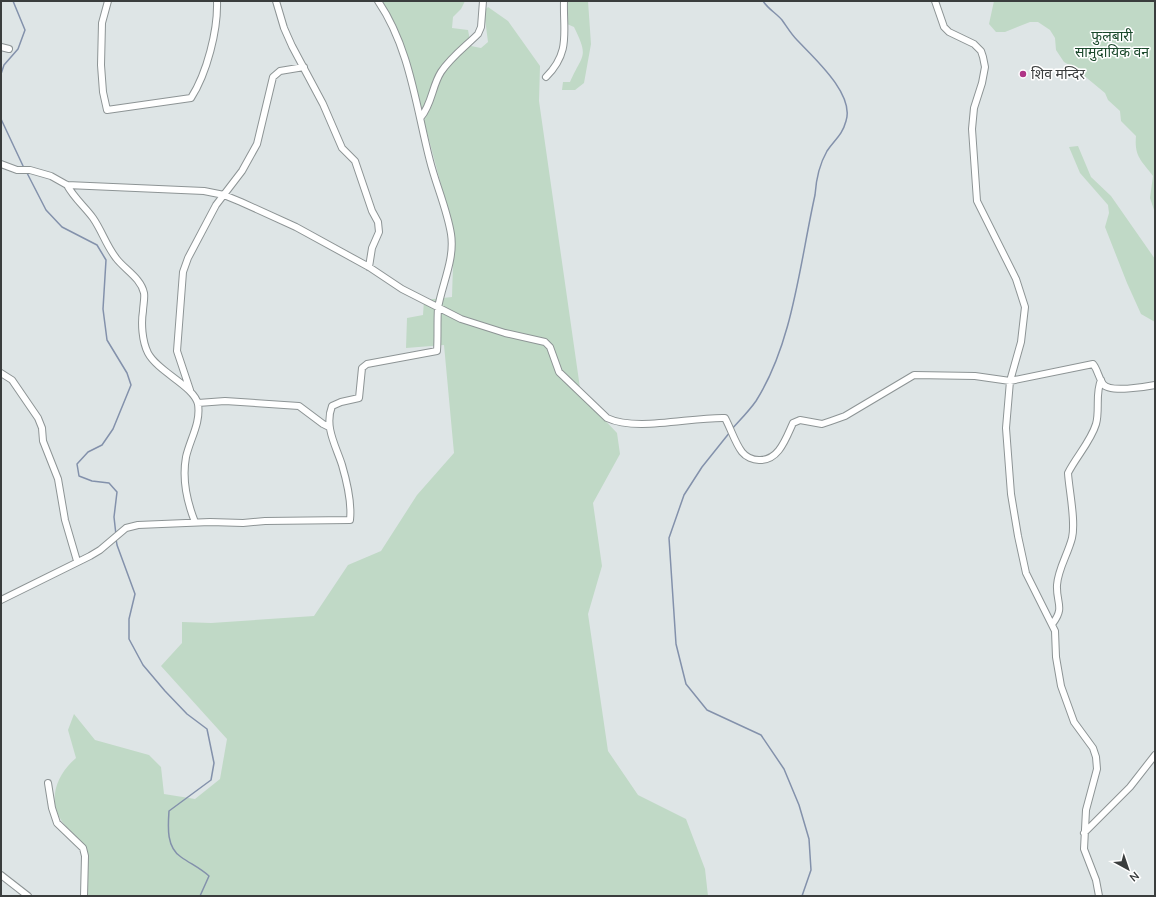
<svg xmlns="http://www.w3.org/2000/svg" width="1156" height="897" viewBox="0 0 1156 897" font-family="'Nunito Sans','Noto Sans Devanagari',sans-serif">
  <rect width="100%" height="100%" fill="#dee5e6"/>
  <path fill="#c0d9c6" d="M 381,1 L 465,1 L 461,9 L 453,17 L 452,28 L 468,30 L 471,46 L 481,48 L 488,42 L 484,11 L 488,7 L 508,21 L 540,66 L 539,101 L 581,395 L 617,433 L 620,454 L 593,503 L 602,566 L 588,614 L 608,751 L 638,795 L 686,819 L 705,869 L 708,896 L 86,896 C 88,888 88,854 85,848 C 80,837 67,830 61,820 C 47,798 58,773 76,758 L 68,730 L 74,714 L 95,740 L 149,755 L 161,767 L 164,794 L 195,799 L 220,779 L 227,739 L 161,666 L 182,643 L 182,622 L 211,623 L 314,616 L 348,565 L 381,551 L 417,495 L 454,453 L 444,345 L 406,348 L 407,318 L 423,315 L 424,300 L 452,297 L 454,233 L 406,54 L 396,25 Z
    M 568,1 L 588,1 L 591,44 L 584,83 L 575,90 L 562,90 L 563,82 L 570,82 C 583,53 589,58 574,27 L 567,24 Z
    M 994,1 L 1155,1 L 1155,213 L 1150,198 L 1153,176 C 1142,161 1134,157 1136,136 L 1121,121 L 1120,111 L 1108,100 L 1105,93 L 1076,69 L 1064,62 L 1056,50 L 1055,38 L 1050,30 L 1038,22 L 1030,22 L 1005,32 L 996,32 L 989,24 Z
    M 1078,146 L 1091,177 L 1111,196 L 1155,259 L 1155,322 L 1141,314 L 1127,283 L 1105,227 L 1109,213 L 1108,205 L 1080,173 L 1069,147 Z"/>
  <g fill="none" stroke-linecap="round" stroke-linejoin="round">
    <path stroke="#8391ab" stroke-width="1.5" d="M 1,74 L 4,65 L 18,49 L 25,30 L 13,1
      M 1,119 L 24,168
      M 26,171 L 46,210 L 62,227 L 97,245 L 106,260 L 103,309 L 107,340 L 127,373 L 131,385 L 113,429 L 102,445 L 88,452 L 77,464 L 79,476 L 92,481 L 109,483 L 117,492 L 114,517 L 116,535
      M 732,429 C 740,420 749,411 756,401 C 793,343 800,262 815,195 C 816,180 819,165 827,151 C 834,140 842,136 846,121 C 855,94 813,57 797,40 C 791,34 787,27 782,20 C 776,13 768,9 763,1
      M 730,432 L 702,467 L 684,495 L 669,538 L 676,644 L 686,684 L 707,710 L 761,735 L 784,769 L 799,805 L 809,839 L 811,870 L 802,896
      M 116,539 L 117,545 L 135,594 L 129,619 L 129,639 L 143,665 L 165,691 L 187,714 L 207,729 L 214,763 L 211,780 L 169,811 C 168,826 166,847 181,857 C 191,864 200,868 209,876 L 200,896"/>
    <g stroke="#8d9495" stroke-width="8">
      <path id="minor" d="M 108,1 L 102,23 L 101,65 L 103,92 L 107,110 L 191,98 C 207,73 218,30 217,1
        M 276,1 L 284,28 L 292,46 L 323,104 L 342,148 L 355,161 L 372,211 L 378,222 L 379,232 L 372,248 L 369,267
        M 935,1 L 944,27 L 949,32 L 974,44 L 981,51 L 983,57 L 985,67 L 982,83 L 974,108 L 972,129 L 977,201 L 1016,279 L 1025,307 L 1021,342 L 1010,381 L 1006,428 L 1011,494 L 1018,536 L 1026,573 L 1055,631 L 1056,657 L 1061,686 L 1074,722 L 1093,748 L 1096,757 L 1097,769 L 1086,810 L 1084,849 L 1096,880 L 1099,896
        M 1,47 L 9,49
        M 546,77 C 571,52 563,32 564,1
        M 421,117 C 432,104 432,86 441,72 C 451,57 466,46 478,34 L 481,27 L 483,1
        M 1,164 L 17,170 L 30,170 L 51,176 L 67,185 L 204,191 L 224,195 L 241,202 L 296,227 L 369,267 L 402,289 L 461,319 L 505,333 L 545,342 L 550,347 L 559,372 L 607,418 C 637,432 690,417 725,418 C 731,429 735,443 742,452 C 746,457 753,460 759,460 C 779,461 786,438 793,423 L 800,420 L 822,424 L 831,421 L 845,416 L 914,375 L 975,376 L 1010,381 L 1093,364 C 1098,370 1098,377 1103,384 C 1109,393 1145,387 1155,385
        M 67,185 C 74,198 85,207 93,218 C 102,231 106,245 116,258 C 124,269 141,278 144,293 C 145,298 143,306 143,311 C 141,323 142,341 148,353 C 158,372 194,386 198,404 C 201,423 190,439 186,457 C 182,479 187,502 195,522
        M 1,373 L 12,380 L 38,418 L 42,428 L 43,441 L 58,479 L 65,520 L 77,561
        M 190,390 L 177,351 L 183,272 L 188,258 L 216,205 L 242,171 L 257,144 L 273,77 L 280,71 L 304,67
        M 198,403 L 225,401 L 299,406 L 323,424 L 329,427
        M 1,600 L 90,556 L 100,550 L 126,528 L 138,525 L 210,522 L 243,523 L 265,521 L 350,520 C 352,502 347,482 342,465 C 336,446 324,427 332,406 L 341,402 L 359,398 L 362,368 L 367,364 L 437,351 C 438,337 437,322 438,308 C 442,284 455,259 451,234 C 447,209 436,185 430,161 C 416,107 410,48 378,1
        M 1053,623 C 1065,607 1056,603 1057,585 C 1058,569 1068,554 1072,538 C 1076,521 1069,490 1068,473 C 1076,457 1091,441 1096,424 C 1100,410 1095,394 1101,380
        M 48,783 L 52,808 L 57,823 L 83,848 L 85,856 L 84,896
        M 1084,833 L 1130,787 L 1155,755
        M 1,875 L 28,896"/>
    </g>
    <use href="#minor" stroke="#fff" stroke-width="6"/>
  </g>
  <circle fill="#af3486" stroke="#fff" stroke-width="1.5" cx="1023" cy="74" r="4"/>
  <g text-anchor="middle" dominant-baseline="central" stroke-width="3" stroke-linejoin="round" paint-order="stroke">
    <g font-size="14" fill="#1a482b" stroke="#fff">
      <text x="1112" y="36">फुलबारी<tspan x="1112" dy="16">सामुदायिक वन</tspan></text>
    </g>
    <g font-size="14" fill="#3a3d3d" stroke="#fff" text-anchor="start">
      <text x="1031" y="74">शिव मन्दिर</text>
    </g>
  </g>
  <rect width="1156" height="897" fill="none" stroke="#3a3d3d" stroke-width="4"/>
  <g transform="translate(1128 869) rotate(140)" stroke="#ffffff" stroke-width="3" paint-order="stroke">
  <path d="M0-3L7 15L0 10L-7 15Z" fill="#3a3d3d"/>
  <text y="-6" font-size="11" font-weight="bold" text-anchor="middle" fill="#3a3d3d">N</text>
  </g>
</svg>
